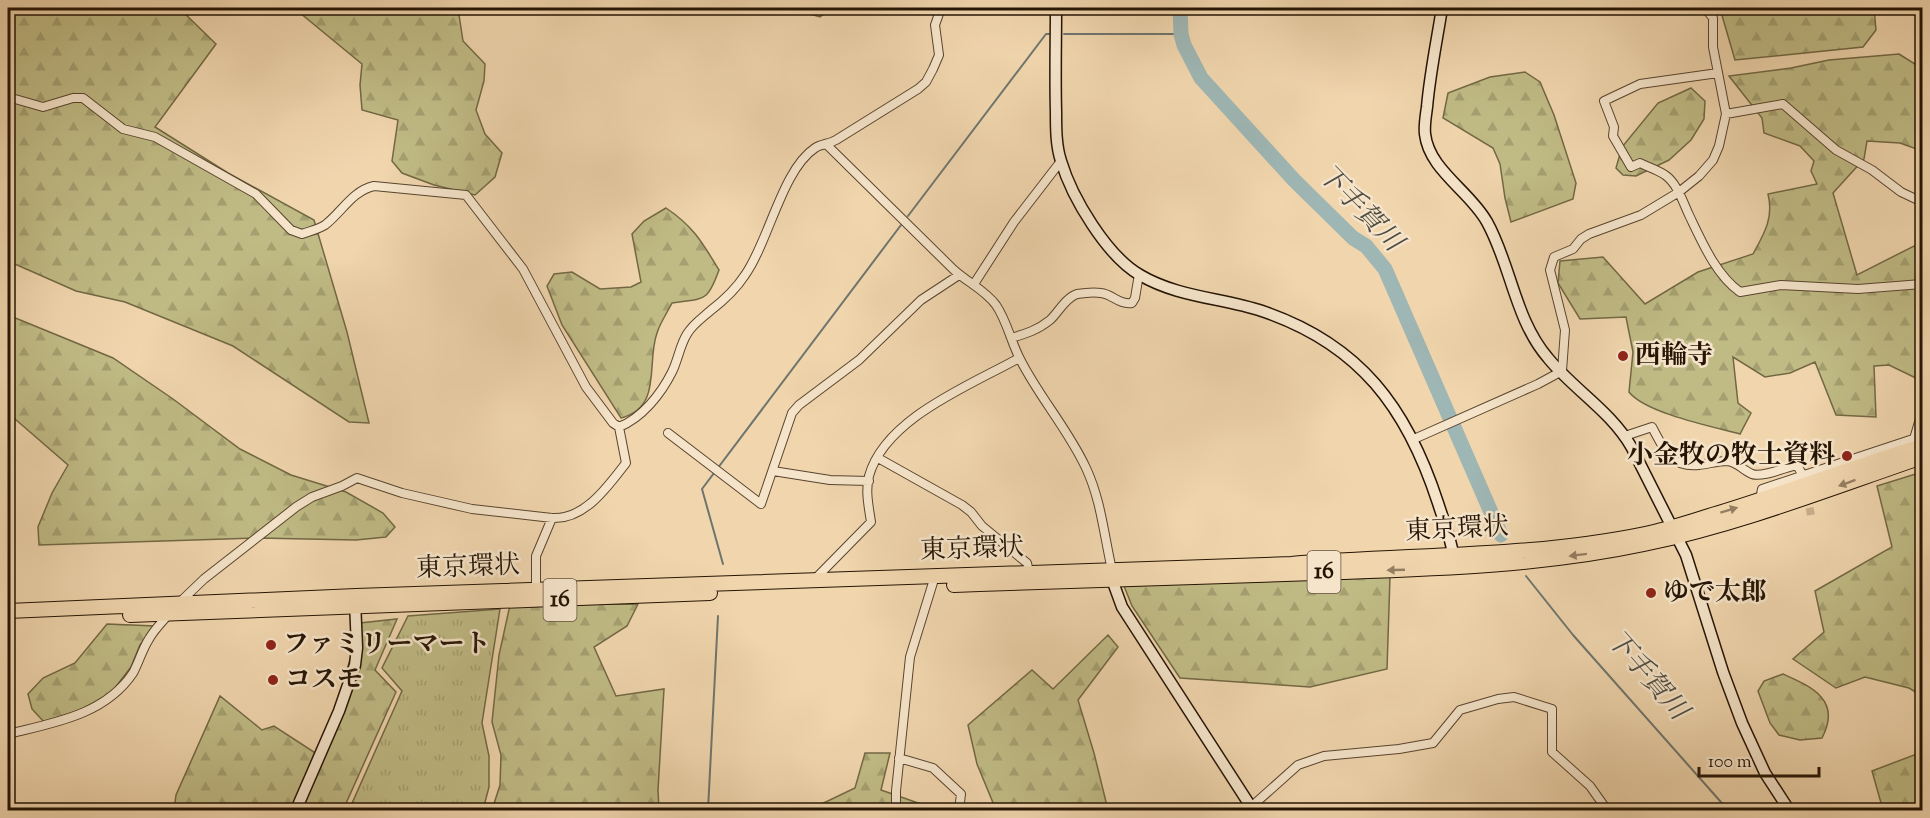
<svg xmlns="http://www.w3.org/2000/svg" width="1930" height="818" viewBox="0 0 1930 818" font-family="'Sorts Mill Goudy','Noto Serif JP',serif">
  <defs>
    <pattern id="grass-tufts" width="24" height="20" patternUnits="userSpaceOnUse" patternTransform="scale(1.5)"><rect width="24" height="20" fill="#c0bb85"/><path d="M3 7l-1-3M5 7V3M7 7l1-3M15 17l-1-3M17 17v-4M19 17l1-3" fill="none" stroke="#a5a071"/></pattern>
    <pattern id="forest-firs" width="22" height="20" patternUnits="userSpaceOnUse" patternTransform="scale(1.5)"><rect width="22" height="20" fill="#c0bb85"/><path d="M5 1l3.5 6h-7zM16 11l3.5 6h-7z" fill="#a5a071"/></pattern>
  </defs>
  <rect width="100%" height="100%" fill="#f0d5ad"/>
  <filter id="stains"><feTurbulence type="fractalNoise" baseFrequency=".00333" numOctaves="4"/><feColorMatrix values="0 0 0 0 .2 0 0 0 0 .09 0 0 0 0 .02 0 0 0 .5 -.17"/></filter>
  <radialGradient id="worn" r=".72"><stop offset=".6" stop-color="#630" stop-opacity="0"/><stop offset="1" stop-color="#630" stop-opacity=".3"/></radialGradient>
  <path fill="url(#grass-tufts)" stroke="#726844" stroke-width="1.5" d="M 500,609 L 482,723 L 489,756 L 489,787 L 483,810 L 349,810 L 402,691 L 382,668 L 408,616 Z"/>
  <path fill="url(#forest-firs)" stroke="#726844" stroke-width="1.5" d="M 8,8 L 179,8 L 216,44 L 155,127 L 228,173 L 314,220 L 347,332 L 369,423 L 349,422 L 233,346 L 125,302 L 76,291 L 8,261 Z
    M 294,8 L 464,8 L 459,15 L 463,41 L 485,64 L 484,81 L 476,110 L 485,134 L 502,153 L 495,177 L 475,195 L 434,185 L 402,173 L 392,161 L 398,120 L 362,110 L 360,85 L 362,64 Z
    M 804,8 L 832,8 L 820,17 L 803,12 Z
    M 1716,8 L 1874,8 L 1876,30 L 1863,47 L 1735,60 L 1721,12 Z
    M 1899,54 L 1915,64 L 1922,75 L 1922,151 L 1900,143 L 1867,141 L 1864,159 L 1833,193 L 1857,275 L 1914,246 L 1922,249 L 1922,381 L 1889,365 L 1874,366 L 1876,417 L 1836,415 L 1815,362 L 1790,373 L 1765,377 L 1733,357 L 1738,403 L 1751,413 L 1740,434 C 1714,427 1645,413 1629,392 L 1633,352 L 1626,317 L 1580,319 L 1558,283 L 1560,261 L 1603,257 L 1645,304 L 1698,272 L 1753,254 C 1764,234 1774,218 1768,194 L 1817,184 L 1811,171 L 1814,161 L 1800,146 L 1764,133 L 1762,118 L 1729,76 L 1791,68 L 1829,60 Z
    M 1525,72 L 1540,82 L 1554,115 L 1576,183 L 1573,199 L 1511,222 L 1505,198 L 1500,164 L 1493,148 L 1443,118 L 1448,93 L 1490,77 Z
    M 1691,88 L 1705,101 L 1704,119 L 1691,140 L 1669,160 L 1636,176 L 1623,175 L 1616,168 L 1622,147 L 1658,103 Z
    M 666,208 C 693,226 702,242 719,270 C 707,303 705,298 672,303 C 667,313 660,323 657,333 C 646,363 663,407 621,418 L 562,325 L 547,286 L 554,274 L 572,272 L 600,289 L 631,287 L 641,282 L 632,234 L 644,221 Z
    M 8,315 L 113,358 L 173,399 L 240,449 L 291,475 L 346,492 L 383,513 L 395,527 L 386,537 L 356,540 L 258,538 L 39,545 L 38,527 L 52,493 L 68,465 L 15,419 L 8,421 Z
    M 1922,472 L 1922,696 L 1909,688 L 1865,677 L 1836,688 L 1793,659 L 1824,632 L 1815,591 L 1892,547 L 1877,486 Z
    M 1390,577 L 1387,669 L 1310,687 L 1180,678 L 1132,606 L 1124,586 Z
    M 638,604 L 627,626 L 594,647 L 616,696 L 664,689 L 658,790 L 659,810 L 492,810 L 500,785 L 501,755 L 492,722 L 499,655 L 510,605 Z
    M 397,619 L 375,670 L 396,692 L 343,810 L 174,810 L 176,795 L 220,696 L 262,730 L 274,726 L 323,758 L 360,623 Z
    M 107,624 L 155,626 L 140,645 L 131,667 L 111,693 L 81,710 L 44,722 L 32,709 L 28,694 L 43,678 L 75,663 Z
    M 1108,635 L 1118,647 L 1078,700 L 1094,753 L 1108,810 L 996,810 L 977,764 L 968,725 L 1032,670 L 1053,689 Z
    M 1783,674 C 1812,687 1842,700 1822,738 L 1800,740 L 1779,735 L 1770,723 L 1758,691 L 1764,681 Z
    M 1922,752 L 1922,782 L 1918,784 L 1922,799 L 1922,810 L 1883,810 L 1872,771 Z
    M 865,753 L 890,753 L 881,790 L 938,810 L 809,810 L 855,788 Z"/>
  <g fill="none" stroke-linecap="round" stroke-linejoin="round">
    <path stroke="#6e756e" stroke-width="2" d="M 1064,34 L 1181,34
      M 908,216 L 1046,34 L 1049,34
      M 723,564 L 702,489 L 901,225
      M 1526,576 L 1573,635 L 1728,810
      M 708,810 L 718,616"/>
    <path stroke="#9eb6b4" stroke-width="15" d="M 1180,8 L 1181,34 L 1184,45 L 1201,78 L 1294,180 L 1353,238 L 1366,246 L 1385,269 L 1501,535"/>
    <path stroke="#c7ae8b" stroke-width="8" stroke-dasharray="8 4" stroke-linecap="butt" d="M 1807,496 L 1811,515"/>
    <g stroke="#58442e" stroke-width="10">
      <path id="street" d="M 1718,73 L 1640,84 L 1604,101 L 1614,127 L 1613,136 L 1631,167 L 1640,163 C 1648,167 1658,170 1665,175 C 1677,183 1683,202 1689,215 C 1702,242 1716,275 1740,292 L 1781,285 L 1858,289 L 1922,284
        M 8,97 L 43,107 L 73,98 L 83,98 L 123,129 L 155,137 L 256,194 L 291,230 L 302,234 C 310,231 319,229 325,225 C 342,212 352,191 374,186 L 466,195 L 523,269 L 586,387 L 613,423 L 619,427 L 626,463 C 608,486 585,520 552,518 L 472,509 L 402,493 L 357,478 L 342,486 L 312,497 L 296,507 L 204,579 L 180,602
        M 1726,114 L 1783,104 L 1836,150 L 1872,170 L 1901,192 L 1922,202
        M 827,145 L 954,270 C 967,282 985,290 996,305 C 1007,321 1011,342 1020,359 C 1039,397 1068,429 1086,468 C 1101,500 1104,535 1112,570
        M 974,284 L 1014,222 L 1061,161
        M 1011,338 C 1025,334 1038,330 1050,320 C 1058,313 1065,298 1077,294 C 1083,293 1095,292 1101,293 C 1112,294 1119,305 1132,303 L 1135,298 L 1139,274
        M 619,427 C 642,418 661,394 672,372 C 678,360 680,345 687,334 C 692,325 702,318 710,311 C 723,301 736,289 745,275 C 769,241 782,170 815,148 C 821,144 829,144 836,140 L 918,89 L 926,82 L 933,69 L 939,55 L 935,25 L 941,8
        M 668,433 L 761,504 L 792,413 L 799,405 L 859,360 L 921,300 L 959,275
        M 1625,436 L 1652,427 C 1664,449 1670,468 1699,465 C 1708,464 1718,461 1727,461 C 1738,462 1742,470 1752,474 C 1762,478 1786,467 1797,465 L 1803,476
        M 1414,439 L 1538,384 L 1562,371 L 1565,330 L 1550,270 L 1554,257 L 1573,249 L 1581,239 L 1589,234 L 1641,215 L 1679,192 L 1699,176 L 1713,160 L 1719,146 L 1726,114 L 1713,47 L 1713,18 L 1705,8
        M 1914,439 L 1922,412
        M 878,458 L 962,505 L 971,512 L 982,526 L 1027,563 L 1029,572
        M 773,471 L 830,480 L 869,481
        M 1760,500 L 1762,489 L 1922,436
        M 814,580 L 871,522 C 869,508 865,491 869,476 C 885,418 971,385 1019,358
        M 536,590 L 536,556 L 552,518
        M 8,734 C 53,723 105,715 133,673 C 139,662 142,650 149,639 C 154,630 162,622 169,614
        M 899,758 L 933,768 L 961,794 L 959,810
        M 1251,807 L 1298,765 L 1324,756 L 1399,749 L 1433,743 L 1460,710 L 1498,699 L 1514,697 L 1552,709 L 1552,752 L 1590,786 L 1607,810
        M 896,810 L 896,791 L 910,657 L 935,576"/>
    </g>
    <g stroke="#251404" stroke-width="13">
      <path id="secondary" d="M 1056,8 C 1056,42 1055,77 1056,112 C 1056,128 1056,146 1061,161 C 1072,198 1107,256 1140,275 C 1177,297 1222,298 1262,311 C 1360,344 1407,408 1438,503 C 1444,522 1452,541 1454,560
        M 1442,8 C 1437,40 1430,73 1427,107 C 1426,115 1424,125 1425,134 C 1429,170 1470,191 1487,222 C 1511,265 1515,320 1548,358 C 1574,390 1611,411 1632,448 L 1686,555 L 1723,672 L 1742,723 L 1765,773 L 1789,810
        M 1112,572 L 1114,585 L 1122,607 L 1253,810
        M 296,810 L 339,711 L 355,665 L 357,648 L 355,601"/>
    </g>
    <g stroke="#251404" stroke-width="16">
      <path id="highway" d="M 954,585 C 1074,580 1194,577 1315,573 C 1425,569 1536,567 1644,544 C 1740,524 1831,488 1922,457
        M 8,611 L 356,596 L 1291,564 C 1409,554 1528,558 1645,534 C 1670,529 1695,520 1719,513 C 1787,492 1854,467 1922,446
        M 130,615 L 710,593"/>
    </g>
    <use href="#street" stroke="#f5e4ca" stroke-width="8"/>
    <use href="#secondary" stroke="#f5e4ca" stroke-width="10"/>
    <use href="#highway" stroke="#f0d5ad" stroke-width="14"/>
  </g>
  <defs><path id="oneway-solid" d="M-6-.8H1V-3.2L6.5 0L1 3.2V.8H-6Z" transform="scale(1.5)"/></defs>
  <g fill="#957e61">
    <use href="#oneway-solid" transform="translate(1847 483) rotate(160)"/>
    <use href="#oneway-solid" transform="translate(1729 510) rotate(-17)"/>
    <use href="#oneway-solid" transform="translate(1578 555) rotate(173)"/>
    <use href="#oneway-solid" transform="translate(1396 570) rotate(178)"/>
  </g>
  <g fill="#8f2418" stroke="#f5e4ca" stroke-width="2">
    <circle cx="1623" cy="356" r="6"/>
    <circle cx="1847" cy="456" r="6"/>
    <circle cx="1651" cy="593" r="6"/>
    <circle cx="271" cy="645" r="6"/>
    <circle cx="273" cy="680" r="6"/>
  </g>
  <g text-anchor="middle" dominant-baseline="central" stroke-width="5" stroke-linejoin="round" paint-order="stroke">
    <g fill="#f5e4ca" stroke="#63523f" stroke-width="1.5">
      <rect x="1307.5" y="551" width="33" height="42" rx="4.5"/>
      <rect x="543.5" y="579" width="33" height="42" rx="4.5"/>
    </g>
    <g font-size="24" font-weight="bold" fill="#251404">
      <text x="1324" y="572">16</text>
      <text x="560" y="600">16</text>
    </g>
    <g font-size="26" font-weight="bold" fill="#251404" stroke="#f5e4ca" text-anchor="start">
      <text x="1635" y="356">西輪寺</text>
      <text x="1835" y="456" text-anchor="end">小金牧の牧士資料</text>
      <text x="1663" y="593">ゆで太郎</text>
      <text x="283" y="645">ファミリーマート</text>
      <text x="285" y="680">コスモ</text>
    </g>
    <g font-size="26" fill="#251404" stroke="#f5e4ca">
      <text transform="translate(1457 530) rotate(-3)">東京環状</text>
      <text transform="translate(972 550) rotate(-2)">東京環状</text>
      <text transform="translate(468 568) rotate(-2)">東京環状</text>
    </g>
    <g font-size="27" font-style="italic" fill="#4f4d42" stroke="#f5e4ca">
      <text transform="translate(1359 209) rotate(46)">下手賀川</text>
      <text transform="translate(1646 676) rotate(49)">下手賀川</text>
    </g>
  </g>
  <rect width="1930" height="818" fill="none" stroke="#f0d5ad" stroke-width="30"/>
  <rect x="9" y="9" width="1912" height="800" fill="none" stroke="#251404" stroke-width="3"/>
  <rect x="15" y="15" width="1900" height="788" fill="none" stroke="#251404" stroke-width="1.5"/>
  <path d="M1699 767v9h120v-9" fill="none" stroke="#251404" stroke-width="3"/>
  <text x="1708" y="767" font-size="18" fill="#251404" stroke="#f5e4ca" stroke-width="4.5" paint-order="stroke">100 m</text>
  <rect width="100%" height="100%" filter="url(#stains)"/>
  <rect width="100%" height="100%" fill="url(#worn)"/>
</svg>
